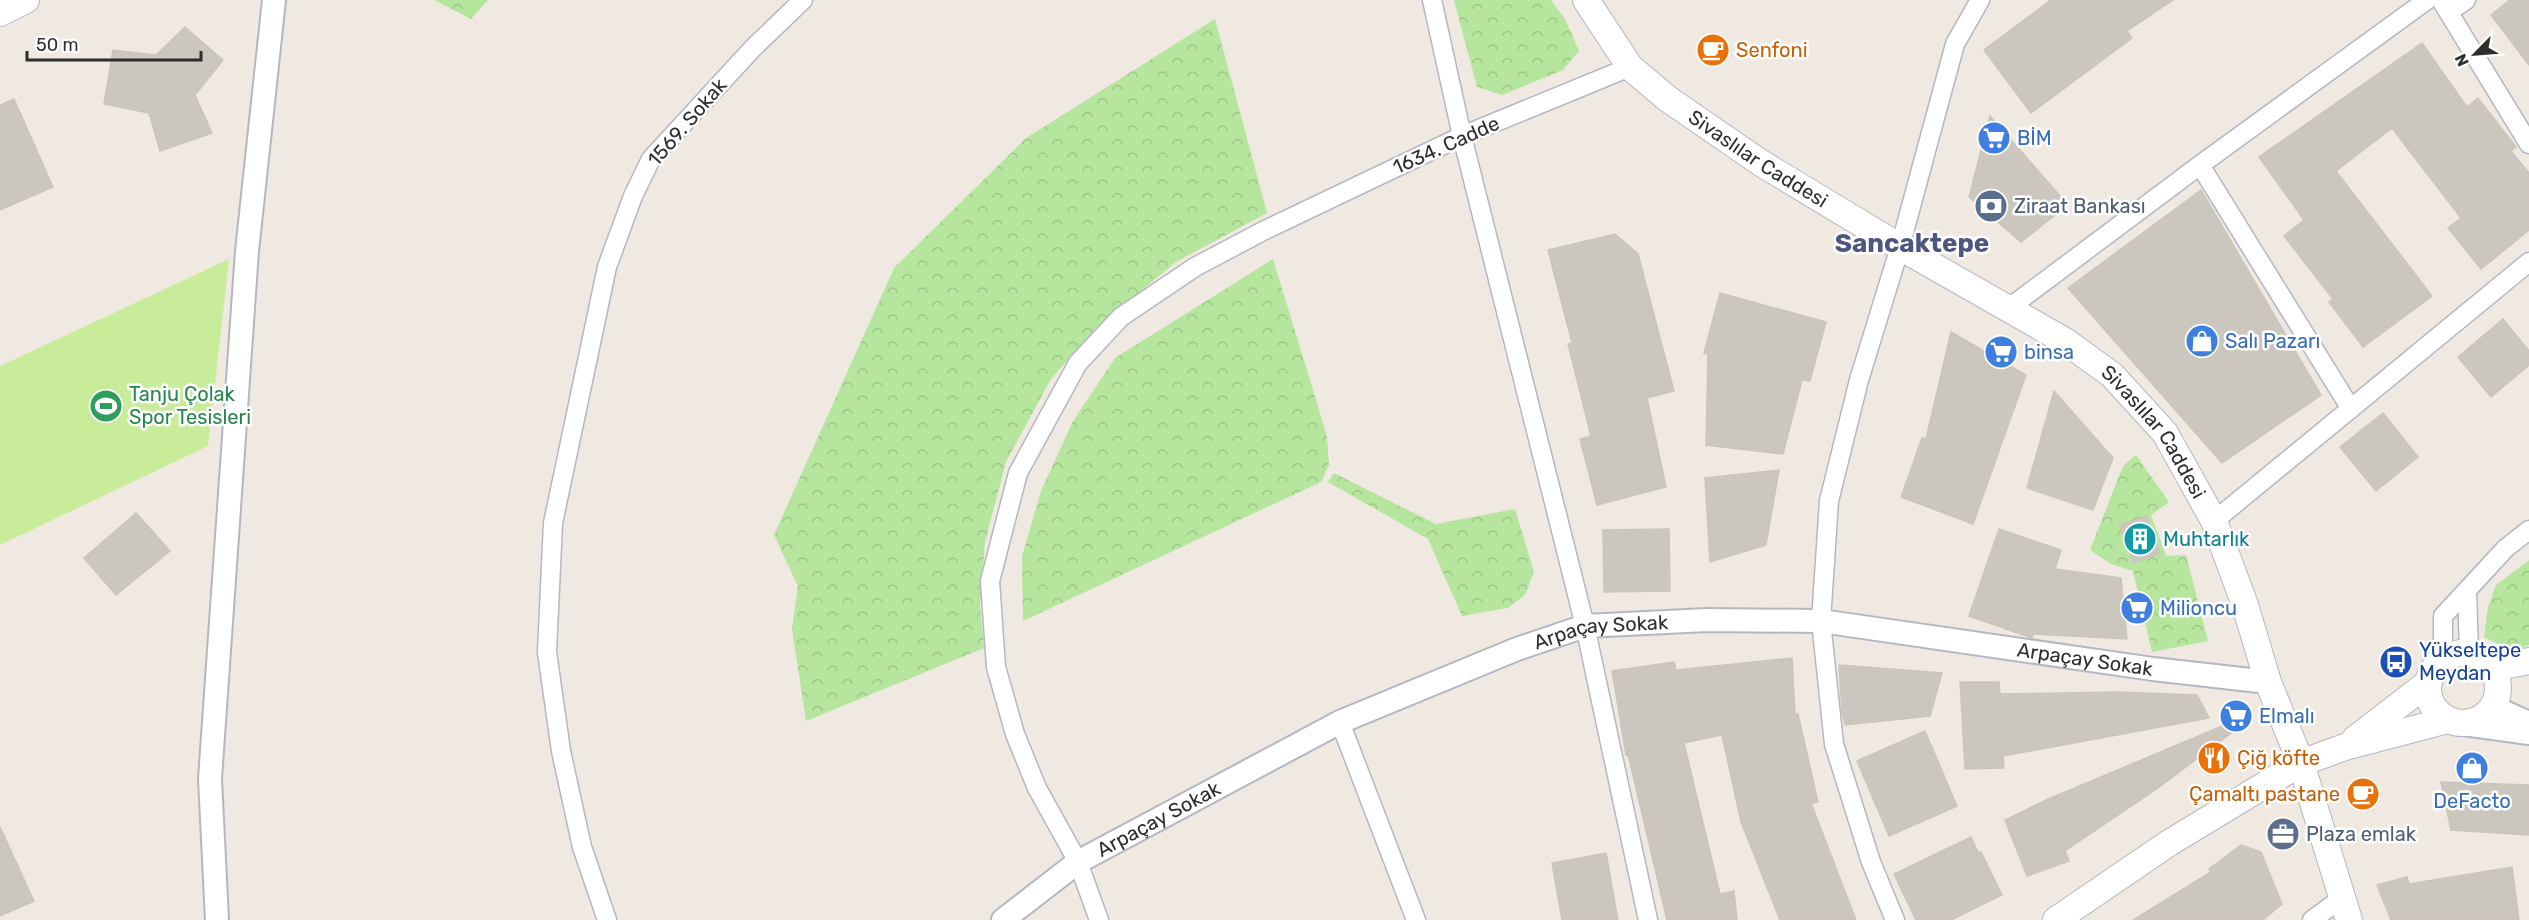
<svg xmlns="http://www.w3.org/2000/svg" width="2529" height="920" viewBox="0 0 2529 920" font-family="Rubik,sans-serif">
  <defs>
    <pattern id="forest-crowns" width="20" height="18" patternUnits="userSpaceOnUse" patternTransform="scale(1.5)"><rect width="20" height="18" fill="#b6e59e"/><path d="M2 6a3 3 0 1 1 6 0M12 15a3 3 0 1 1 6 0" fill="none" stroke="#9dc588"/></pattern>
  </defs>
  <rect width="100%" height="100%" fill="#efe9e1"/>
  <path fill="url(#forest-crowns)" d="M 434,0 L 488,0 L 471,19 Z
    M 1454,0 L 1551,0 L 1566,21 L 1579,51 L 1563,70 L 1502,95 L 1477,87 Z
    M 1215,19 L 1267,213 L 1176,262 L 1097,327 L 1051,379 L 1006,462 L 985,542 L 980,605 L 984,648 L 806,721 L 792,629 L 798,586 L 774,535 L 894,268 L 1026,138 Z
    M 1273,259 L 1327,436 L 1329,465 L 1321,482 L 1023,621 L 1022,556 L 1041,491 L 1073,421 L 1115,358 Z
    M 2136,455 L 2169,502 L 2151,515 L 2166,556 L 2186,555 L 2208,641 L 2152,652 L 2133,571 L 2111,564 L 2090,550 L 2123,466 Z
    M 1334,473 L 1436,524 L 1515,509 L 1534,572 L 1525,595 L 1508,608 L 1462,616 L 1428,539 L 1328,482 Z
    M 2529,560 L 2529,645 L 2512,651 L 2484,637 L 2488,607 L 2496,585 Z"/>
  <path fill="#c9ec9a" d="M 229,259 L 208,446 L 0,545 L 0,366 Z"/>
  <path fill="#cbc7bf" stroke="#cbc5ba" stroke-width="1.5" d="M 2051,0 L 2173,0 L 2127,31 L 2132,38 L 2031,113 L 1984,50 Z
    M 2510,0 L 2529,0 L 2529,65 L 2491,15 Z
    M 185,27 L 223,60 L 195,95 L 212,133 L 160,151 L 149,113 L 104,104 L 113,50 L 156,55 Z
    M 2422,43 L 2467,107 L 2478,98 L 2516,147 L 2511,151 L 2529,173 L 2529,230 L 2481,269 L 2448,228 L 2461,218 L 2392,128 L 2336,171 L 2432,296 L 2363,347 L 2329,302 L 2333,299 L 2284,236 L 2304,220 L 2259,157 Z
    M 14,99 L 53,187 L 0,210 L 0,105 Z
    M 1990,116 L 2068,205 L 2021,242 L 1969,197 Z
    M 2201,190 L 2321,395 L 2222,463 L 2068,288 Z
    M 1615,234 L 1638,254 L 1674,391 L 1647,398 L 1666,487 L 1597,505 L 1580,439 L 1591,436 L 1568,344 L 1572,343 L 1548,250 Z
    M 1720,293 L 1826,322 L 1810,381 L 1802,380 L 1783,454 L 1706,445 L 1708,354 L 1704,353 Z
    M 2503,319 L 2529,351 L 2529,365 L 2491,397 L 2458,357 Z
    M 1951,332 L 2026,375 L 1973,524 L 1901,497 L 1922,438 L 1926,439 Z
    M 2054,391 L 2113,458 L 2093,510 L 2027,488 Z
    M 2383,413 L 2418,457 L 2376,491 L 2340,447 Z
    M 1779,470 L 1766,545 L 1710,562 L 1705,478 Z
    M 136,513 L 170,551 L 116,595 L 84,558 Z
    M 2147,516 L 2160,554 L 2133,563 L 2120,525 Z
    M 1669,529 L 1670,591 L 1604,592 L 1603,530 Z
    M 1999,529 L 2061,550 L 2055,569 L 2121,578 L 2127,639 L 2033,634 L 2032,638 L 1969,616 Z
    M 1792,658 L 1795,714 L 1798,714 L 1818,802 L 1811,803 L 1856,920 L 1780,920 L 1741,822 L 1722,735 L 1684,743 L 1720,894 L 1734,891 L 1737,920 L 1667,920 L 1628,754 L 1626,755 L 1612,671 L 1674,662 L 1676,670 Z
    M 1839,665 L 1942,673 L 1930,716 L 1845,725 L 1842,712 Z
    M 1960,682 L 1999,682 L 2000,694 L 2117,692 L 2197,695 L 2209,718 L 2003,756 L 2004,768 L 1965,769 L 1962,715 L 1968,713 L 1962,713 Z
    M 2239,719 L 2243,724 L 2158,788 L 2065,851 L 2069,861 L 2027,876 L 2005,820 L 2046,800 Z
    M 1925,731 L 1957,806 L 1889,836 L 1857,761 Z
    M 2441,782 L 2529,785 L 2529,835 L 2451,830 Z
    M 0,827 L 34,901 L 0,916 Z
    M 1971,837 L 1978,852 L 1981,852 L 2002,895 L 1951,920 L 1916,920 L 1894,874 Z
    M 2241,845 L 2261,852 L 2282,904 L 2263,920 L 2133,920 L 2211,872 L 2209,869 Z
    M 1606,853 L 1618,920 L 1562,920 L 1552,863 Z
    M 2512,867 L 2519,920 L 2391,920 L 2377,885 L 2407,877 L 2409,884 Z"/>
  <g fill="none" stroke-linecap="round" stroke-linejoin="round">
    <g stroke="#b4b7c1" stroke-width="21">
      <path id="minor" d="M 1432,0 L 1462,136 L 1585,626 L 1648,920
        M 2441,0 L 2529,144
        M 2450,11 L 2466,0
        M 2200,165 L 2351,409
        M 2009,308 L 2200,165 L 2427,0
        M 2214,521 L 2529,262
        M 2467,590 L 2469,653
        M 2443,659 L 2443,616 L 2506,548 L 2529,530
        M 1340,722 L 1416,920
        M 607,920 L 582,847 L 561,751 L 547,652 L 553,523 L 607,267 L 633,196 L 651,159 L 753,48 L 803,0
        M 1099,920 L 1078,862 L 1037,788 L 1015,734 L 996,667 L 990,581 L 1018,473 L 1078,363 L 1121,317 L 1195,267 L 1265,230 L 1462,136 L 1630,67
        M 1895,920 L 1871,862 L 1834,744 L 1821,621 L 1829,501 L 1859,380 L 1900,247 L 1955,44 L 1980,0
        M 2312,920 L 2342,898"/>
    </g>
    <g stroke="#b4b7c1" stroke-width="26">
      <g id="tertiary">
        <path d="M 2493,707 L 2529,723"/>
        <path d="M 2457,723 L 2529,733"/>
        <path d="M 217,920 L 210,779 L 247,251 L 274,0"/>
        <path id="s1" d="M 1003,920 L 1078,862 L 1340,722 L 1517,649 L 1585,626 L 1707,620 L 1821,621 L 2153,669 L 2268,682"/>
      </g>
    </g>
    <g stroke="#b4b7c1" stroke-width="28">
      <g id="secondary">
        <path id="s2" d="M 1586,0 L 1630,67 L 1668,99 L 1761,163 L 1900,247 L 2065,341 L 2112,375 L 2165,433 L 2214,521 L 2245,605 L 2268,682 L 2301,763 L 2349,920"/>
        <path d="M 0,13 L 26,0"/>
        <circle cx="2463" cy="688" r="35"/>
        <path d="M 2492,668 L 2529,661"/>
        <path d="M 2355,739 L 2429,682"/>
        <path d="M 2056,920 L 2169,843 L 2301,763 L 2345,747 L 2448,720"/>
      </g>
    </g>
    <use href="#minor" stroke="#fff" stroke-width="18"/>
    <use href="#tertiary" stroke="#fff" stroke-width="22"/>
    <use href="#secondary" stroke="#fff" stroke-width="26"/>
  </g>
  <defs>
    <g id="cafe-disc" transform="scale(1.725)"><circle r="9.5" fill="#e8710a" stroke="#fff"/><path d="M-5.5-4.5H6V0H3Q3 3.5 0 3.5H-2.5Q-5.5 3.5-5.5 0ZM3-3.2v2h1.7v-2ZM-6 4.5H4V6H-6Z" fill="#fff"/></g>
    <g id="supermarket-disc" transform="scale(1.725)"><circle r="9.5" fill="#3f7fe0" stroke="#fff"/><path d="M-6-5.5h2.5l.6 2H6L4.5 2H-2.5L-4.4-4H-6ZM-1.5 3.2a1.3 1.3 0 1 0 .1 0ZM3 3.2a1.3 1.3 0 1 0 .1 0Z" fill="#fff"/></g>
    <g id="bank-disc" transform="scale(1.725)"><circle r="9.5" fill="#5c6f8a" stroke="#fff"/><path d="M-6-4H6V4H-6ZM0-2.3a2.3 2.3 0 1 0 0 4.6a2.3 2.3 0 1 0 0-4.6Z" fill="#fff"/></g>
    <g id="shop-disc" transform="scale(1.725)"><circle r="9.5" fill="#3f7fe0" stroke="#fff"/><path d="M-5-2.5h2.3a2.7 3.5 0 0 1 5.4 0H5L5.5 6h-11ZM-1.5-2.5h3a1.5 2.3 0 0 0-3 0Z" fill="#fff"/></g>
    <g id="stadium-disc" transform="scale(1.725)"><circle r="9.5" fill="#2e9e5b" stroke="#fff"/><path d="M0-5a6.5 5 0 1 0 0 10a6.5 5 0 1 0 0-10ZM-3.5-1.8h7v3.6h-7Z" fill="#fff"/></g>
    <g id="building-disc" transform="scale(1.725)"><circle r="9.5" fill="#0f9aa8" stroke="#fff"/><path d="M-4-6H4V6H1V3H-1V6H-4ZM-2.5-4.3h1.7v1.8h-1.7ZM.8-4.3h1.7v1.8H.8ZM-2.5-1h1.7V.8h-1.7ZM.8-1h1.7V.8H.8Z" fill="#fff"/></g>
    <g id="bus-disc" transform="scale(1.725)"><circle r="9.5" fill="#1a4fb4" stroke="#fff"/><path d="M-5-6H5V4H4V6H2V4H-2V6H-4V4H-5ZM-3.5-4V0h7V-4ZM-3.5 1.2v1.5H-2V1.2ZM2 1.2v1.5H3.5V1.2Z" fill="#fff"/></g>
    <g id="restaurant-disc" transform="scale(1.725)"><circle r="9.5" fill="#e8710a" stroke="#fff"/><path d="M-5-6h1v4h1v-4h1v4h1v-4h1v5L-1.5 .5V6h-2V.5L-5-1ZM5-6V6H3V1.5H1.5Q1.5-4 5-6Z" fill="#fff"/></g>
    <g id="office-disc" transform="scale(1.725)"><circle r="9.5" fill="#5c6f8a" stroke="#fff"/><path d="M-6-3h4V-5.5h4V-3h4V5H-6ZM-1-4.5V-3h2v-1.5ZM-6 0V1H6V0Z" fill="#fff"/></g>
  </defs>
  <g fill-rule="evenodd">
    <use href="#cafe-disc" x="1713" y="50"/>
    <use href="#supermarket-disc" x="1994" y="138"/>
    <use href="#bank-disc" x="1991" y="206"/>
    <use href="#shop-disc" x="2202" y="341"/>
    <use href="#supermarket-disc" x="2001" y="352"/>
    <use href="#stadium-disc" x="106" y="406"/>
    <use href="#building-disc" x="2140" y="539"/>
    <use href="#supermarket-disc" x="2137" y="608"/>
    <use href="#bus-disc" x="2396" y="662"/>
    <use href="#supermarket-disc" x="2236" y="716"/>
    <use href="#restaurant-disc" x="2214" y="758"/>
    <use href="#shop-disc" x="2472" y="768"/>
    <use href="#cafe-disc" x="2363" y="794"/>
    <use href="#office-disc" x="2283" y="834"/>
  </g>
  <g text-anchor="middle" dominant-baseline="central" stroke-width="5" stroke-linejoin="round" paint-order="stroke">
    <g font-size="20" fill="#c56008" stroke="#fff" text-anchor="start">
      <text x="1736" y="50">Senfoni</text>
      <text x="2237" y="758">Çiğ köfte</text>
      <text x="2340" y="794" text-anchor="end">Çamaltı pastane</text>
    </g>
    <g font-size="20" fill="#2e2e2e" stroke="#fff">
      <text transform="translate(687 122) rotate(-49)">1569. Sokak</text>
      <text transform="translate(1446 145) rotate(-24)">1634. Cadde</text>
      <text stroke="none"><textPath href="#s2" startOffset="238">Sivaslılar Caddesi</textPath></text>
      <text stroke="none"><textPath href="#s2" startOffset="724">Sivaslılar Caddesi</textPath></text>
      <text stroke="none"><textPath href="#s1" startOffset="670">Arpaçay Sokak</textPath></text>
      <text stroke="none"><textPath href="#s1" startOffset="1158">Arpaçay Sokak</textPath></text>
      <text stroke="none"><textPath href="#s1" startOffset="186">Arpaçay Sokak</textPath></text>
    </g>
    <g font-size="20" fill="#366cbe" stroke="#fff" text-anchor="start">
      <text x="2017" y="138">BİM</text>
      <text x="2225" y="341">Salı Pazarı</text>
      <text x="2024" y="352">binsa</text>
      <text x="2160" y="608">Milioncu</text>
      <text x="2259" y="716">Elmalı</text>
      <text x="2472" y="801" text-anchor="middle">DeFacto</text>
    </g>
    <g font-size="20" fill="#4e5e75" stroke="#fff" text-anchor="start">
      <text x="2014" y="206">Ziraat Bankası</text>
      <text x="2306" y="834">Plaza emlak</text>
    </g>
    <g font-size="20" fill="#27864d" stroke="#fff" text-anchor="start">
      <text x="129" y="394">Tanju Çolak<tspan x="129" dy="23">Spor Tesisleri</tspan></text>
    </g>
    <g font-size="20" fill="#0d838f" stroke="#fff" text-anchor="start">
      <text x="2163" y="539">Muhtarlık</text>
    </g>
    <g font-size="20" fill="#164399" stroke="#fff" text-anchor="start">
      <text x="2419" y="650">Yükseltepe<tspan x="2419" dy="23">Meydan</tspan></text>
    </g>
    <g font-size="26" font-weight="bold" fill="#4d5680" stroke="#fff">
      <text x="1912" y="243">Sancaktepe</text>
    </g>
  </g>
  <g transform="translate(2475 54) rotate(245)" stroke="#ffffff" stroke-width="4.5" paint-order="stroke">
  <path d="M0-4.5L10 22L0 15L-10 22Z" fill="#2e2e2e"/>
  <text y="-9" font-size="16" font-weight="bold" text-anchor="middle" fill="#2e2e2e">N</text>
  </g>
  <path d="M27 51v9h174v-9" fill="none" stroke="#2e2e2e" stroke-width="3"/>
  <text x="36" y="51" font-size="18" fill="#2e2e2e" stroke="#ffffff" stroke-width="4.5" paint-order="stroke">50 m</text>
</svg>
